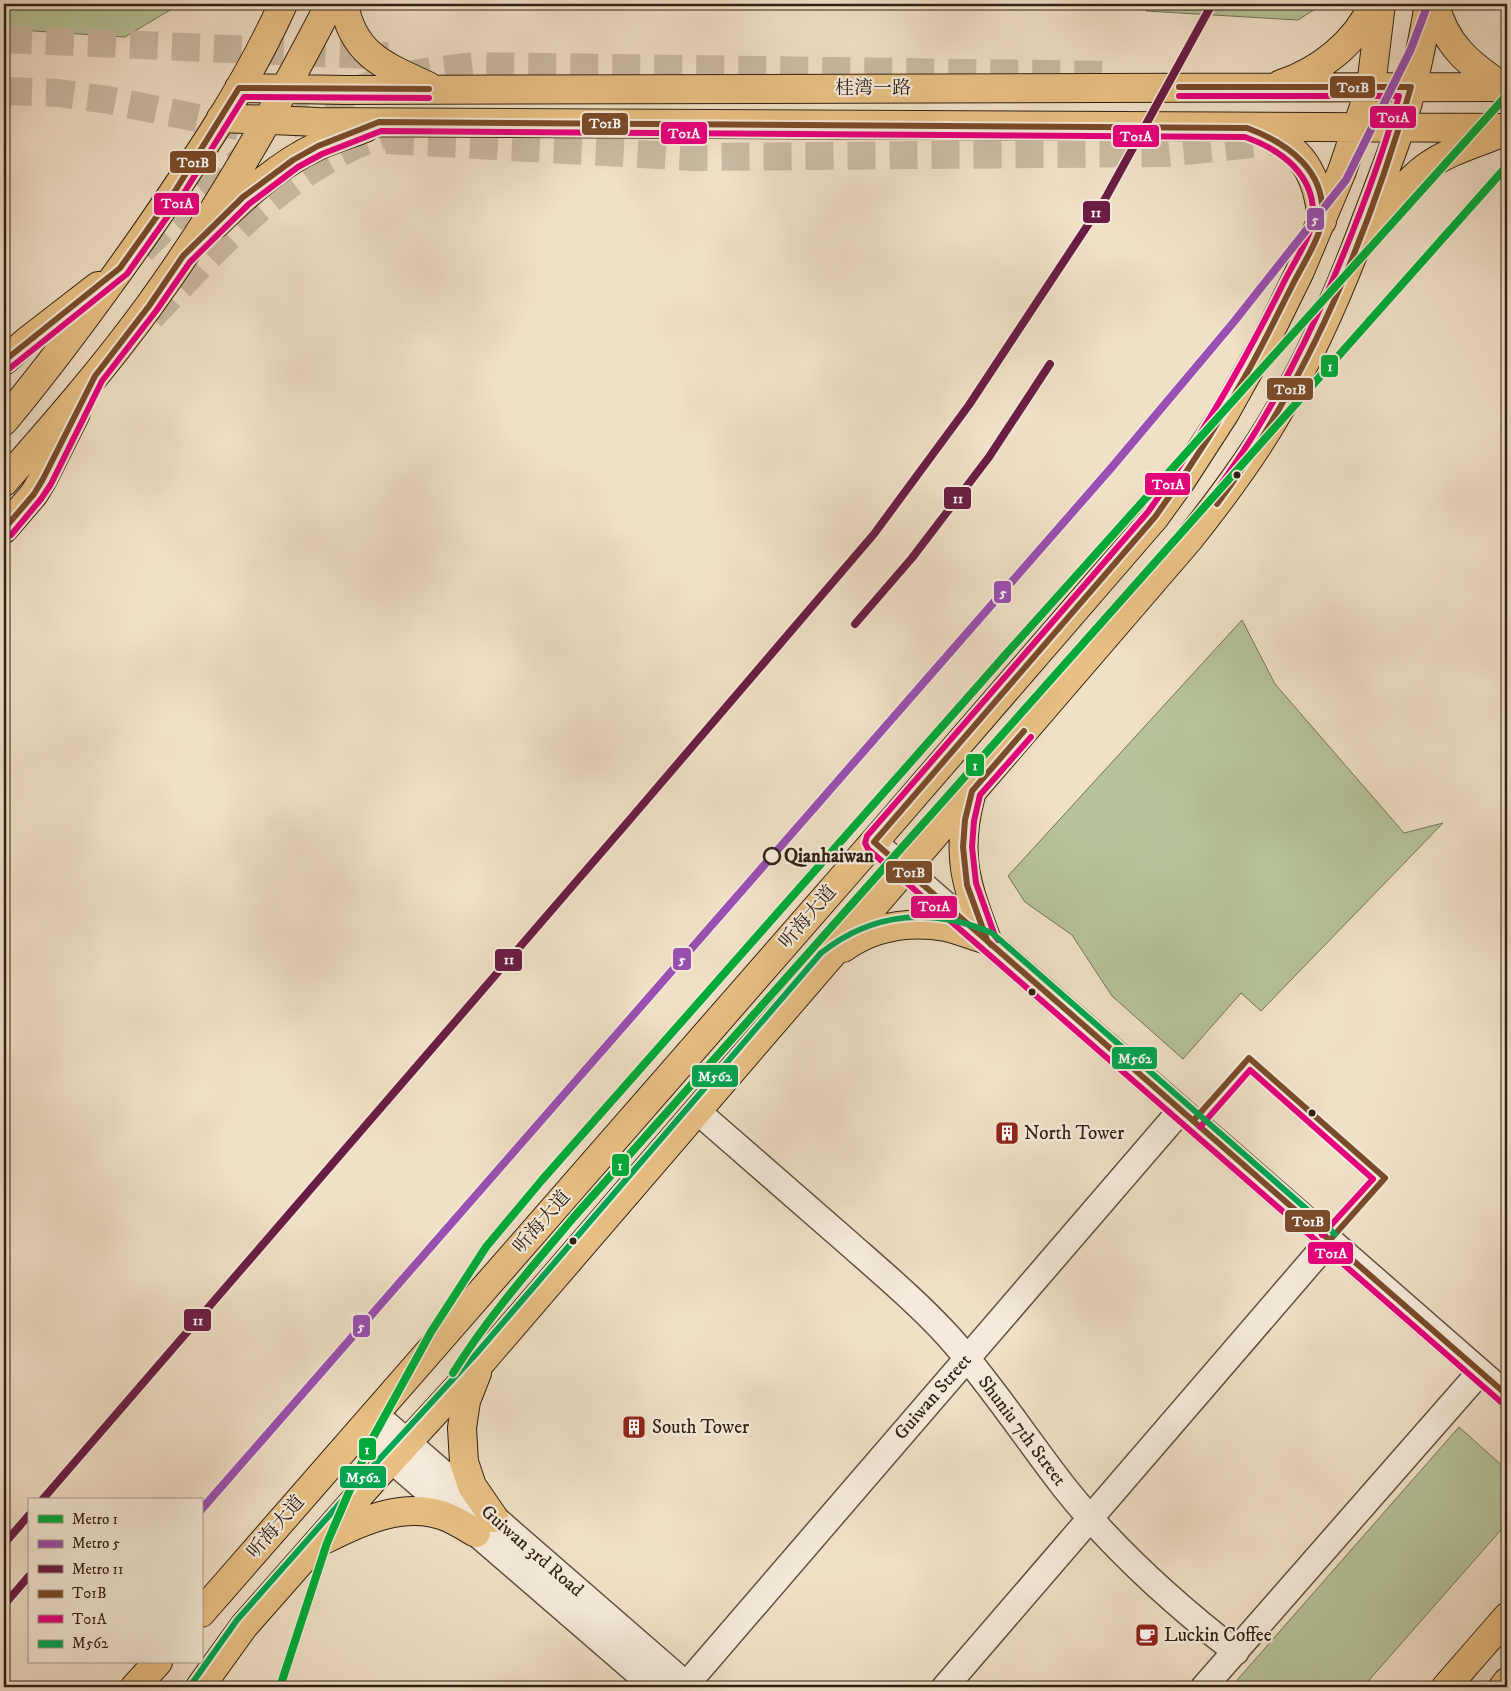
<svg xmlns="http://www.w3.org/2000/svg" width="1511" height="1691" viewBox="0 0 1511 1691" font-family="'IM FELL DW Pica','Noto Serif SC',serif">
  <rect width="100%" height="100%" fill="#f0e0c6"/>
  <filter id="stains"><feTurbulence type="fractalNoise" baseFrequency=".004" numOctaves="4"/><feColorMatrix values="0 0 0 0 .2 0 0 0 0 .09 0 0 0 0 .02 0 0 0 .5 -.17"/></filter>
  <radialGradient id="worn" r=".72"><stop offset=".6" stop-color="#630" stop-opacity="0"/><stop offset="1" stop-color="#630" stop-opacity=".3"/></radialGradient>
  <path fill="#b6c398" stroke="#737257" d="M 4,4 L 180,4 L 125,37 L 4,29 Z
    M 1146,4 L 1323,4 L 1298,20 L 1146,11 Z
    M 1242,620 L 1275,684 L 1404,833 L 1443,823 L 1261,1011 L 1241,993 L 1183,1059 L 1112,996 L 1072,935 L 1025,902 L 1008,876 Z
    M 1459,1427 L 1507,1470 L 1507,1523 L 1363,1687 L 1231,1687 Z"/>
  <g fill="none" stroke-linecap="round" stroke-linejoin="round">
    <path stroke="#cabaa3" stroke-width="28" stroke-dasharray="28 14" stroke-linecap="butt" d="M 4,39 L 388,56
      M 4,91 L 58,93 L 108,100 L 242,127
      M 288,126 C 308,114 328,102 350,93 C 389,75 432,71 474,66 L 1116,75
      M 386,140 L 694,157 L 1165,153 L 1262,143 L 1292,137
      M 142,250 L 188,204 L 245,157
      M 151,317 C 209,256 268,189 344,151 C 366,139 392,132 415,125"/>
    <g stroke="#605142" stroke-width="28">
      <path id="minor" d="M 874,842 L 1507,1395
        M 697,1111 C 746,1154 795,1197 845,1240 C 880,1271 917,1302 949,1337 C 991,1384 1025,1437 1064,1487 C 1113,1549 1173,1603 1236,1652
        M 375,1414 L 689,1687
        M 359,1432 L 654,1687
        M 686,1685 L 1181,1110
        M 945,1687 L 1329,1241
        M 1204,1687 L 1480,1372"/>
    </g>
    <g stroke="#302116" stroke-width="30">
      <path id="major" d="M 344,4 C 353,55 385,66 428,86
        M 1435,4 C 1445,45 1469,64 1503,87
        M 1281,84 C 1320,71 1357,42 1373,4
        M 239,88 L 344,90 L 1507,87
        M 221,118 L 318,122 L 1507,128
        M 1256,130 C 1302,145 1318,175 1322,221
        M 216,224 C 247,194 279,164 318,146 C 333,139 350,134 365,128
        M 1373,226 C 1389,206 1404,184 1425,168 C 1446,152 1474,144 1499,134
        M 4,361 L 27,341 L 98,286
        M 4,421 C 54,361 100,298 145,234 C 196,160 246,86 283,4
        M 4,482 C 54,425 104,368 149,306 C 218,211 276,108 330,4
        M 4,529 L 34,494 L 43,479 L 76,413
        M 971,795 C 955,855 966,884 987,940
        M 843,948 C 874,926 910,921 946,927 C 960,930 973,936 987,940
        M 477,1373 L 466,1401 L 462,1428 L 464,1462 L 472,1486 L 494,1518
        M 326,1539 C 363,1520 408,1500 449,1518 C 458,1522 467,1528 476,1533
        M 201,1613 L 874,842 L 1155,517 L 1181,481 L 1225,413 L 1268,336 L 1300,271 L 1342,171 L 1371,86 L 1381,4
        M 135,1687 L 158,1662
        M 200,1687 L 244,1626 L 371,1482 L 483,1360 L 1190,538 C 1221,499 1252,458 1277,414 C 1314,351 1343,283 1368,215 C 1379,186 1390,158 1400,129 C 1413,89 1422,46 1429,4
        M 1446,1687 L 1507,1617
        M 1503,1687 L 1507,1682"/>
    </g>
    <use href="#minor" stroke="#f5ebda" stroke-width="25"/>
    <use href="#major" stroke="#e8c083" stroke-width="28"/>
    <g stroke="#f5ebda" stroke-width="10">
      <path id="bus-1" d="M 1179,87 L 1411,87 C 1369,234 1309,380 1217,504
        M 4,361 L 120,268 L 175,191 L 239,88 L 429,89
        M 4,529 L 34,494 L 43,479 L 95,376 L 149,306 L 183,256 L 243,197 L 293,160 L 318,146 L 379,122 L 1247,128 C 1288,143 1327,171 1322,220 C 1320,238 1302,266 1294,282 C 1278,313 1264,343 1247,373 C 1219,423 1188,471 1155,517 L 874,842 L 1507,1395
        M 991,945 L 987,940 L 967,885 L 963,847 L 965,820 L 972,791 L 1024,731
        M 1193,1121 L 1249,1058 L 1385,1178 L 1329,1241"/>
    </g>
    <g stroke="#f5ebda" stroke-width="10">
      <path id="bus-2" d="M 1179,96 L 1399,96 C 1387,141 1371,185 1354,228 C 1316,325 1272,416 1210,499
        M 10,368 L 127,274 L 182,196 L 244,97 L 429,98
        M 11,535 L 41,499 L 51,484 L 102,381 L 156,311 L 190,262 L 249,204 L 298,167 L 322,154 L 381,131 L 1245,137 C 1282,150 1315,175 1313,217 C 1313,234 1293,264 1285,280 C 1245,361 1201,438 1148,512 L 867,836 L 865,843 L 868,849 L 1501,1402
        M 998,940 L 995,936 L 976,883 L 972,847 L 974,821 L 980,795 L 1031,737
        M 1200,1127 L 1250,1070 L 1373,1179 L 1322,1235"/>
    </g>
    <g stroke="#f5ebda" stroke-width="10">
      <path id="bus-3" d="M 193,1682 L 237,1620 L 364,1476 L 476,1354 L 821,953 C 873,912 932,907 992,933 L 1335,1234"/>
    </g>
    <use href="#bus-1" stroke="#7a4b2a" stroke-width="6"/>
    <use href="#bus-2" stroke="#e5007d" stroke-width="6"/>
    <use href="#bus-3" stroke="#00a651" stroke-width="6"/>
    <g stroke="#f5ebda" stroke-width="11">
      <path id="metro-1" d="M 453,1373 C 488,1317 532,1267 574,1217 L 1507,166
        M 280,1687 L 327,1543 L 371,1441 L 431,1332 L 486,1247 L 542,1180 L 1007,653 L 1507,95"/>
    </g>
    <g stroke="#f5ebda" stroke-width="11">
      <path id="metro-2" d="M 201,1510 L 1112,467 L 1233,323 L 1346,180 L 1411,49 L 1428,4"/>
    </g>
    <g stroke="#f5ebda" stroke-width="11">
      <path id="metro-3" d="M 855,624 L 912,558 L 989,457 L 1050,364
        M 42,1500 L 632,817 L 874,534 L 969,405 L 1105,199 L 1212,4
        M 4,1544 L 29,1515
        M 4,1605 L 29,1576"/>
    </g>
    <use href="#metro-1" stroke="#00ab39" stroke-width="8"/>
    <use href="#metro-2" stroke="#9950b2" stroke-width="8"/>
    <use href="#metro-3" stroke="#6a1d44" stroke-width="8"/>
  </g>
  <defs>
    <g id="building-square" transform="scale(1.25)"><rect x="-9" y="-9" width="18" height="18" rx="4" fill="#8f2418" stroke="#f5ebda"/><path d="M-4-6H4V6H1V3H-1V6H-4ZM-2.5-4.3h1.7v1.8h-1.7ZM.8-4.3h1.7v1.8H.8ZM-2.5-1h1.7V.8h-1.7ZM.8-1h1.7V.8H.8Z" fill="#fff"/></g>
    <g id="cafe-square" transform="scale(1.25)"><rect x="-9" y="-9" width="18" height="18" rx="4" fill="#8f2418" stroke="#f5ebda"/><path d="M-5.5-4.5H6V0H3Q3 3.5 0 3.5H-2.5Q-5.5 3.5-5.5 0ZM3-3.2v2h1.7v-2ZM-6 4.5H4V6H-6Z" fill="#fff"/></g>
  </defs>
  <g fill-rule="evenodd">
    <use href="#building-square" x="1007" y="1133"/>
    <use href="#building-square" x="634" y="1427"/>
    <use href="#cafe-square" x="1147" y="1635"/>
  </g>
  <g fill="#302116" stroke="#f5ebda" stroke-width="2">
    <circle cx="1237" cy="475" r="4.5"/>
    <circle cx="1032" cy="992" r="4.5"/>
    <circle cx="1312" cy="1113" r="4.5"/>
    <circle cx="573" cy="1241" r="4.5"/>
  </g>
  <circle fill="#f5ebda" stroke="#302116" stroke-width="2.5" cx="772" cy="856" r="8"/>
  <g text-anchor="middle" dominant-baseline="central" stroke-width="4.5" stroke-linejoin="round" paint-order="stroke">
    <g font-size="19" fill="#302116" stroke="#f5ebda">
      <text x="873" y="88">桂湾一路</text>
      <text transform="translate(808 917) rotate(-49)">听海大道</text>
      <text transform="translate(542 1222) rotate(-49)">听海大道</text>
      <text transform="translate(933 1397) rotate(-49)">Guiwan Street</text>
      <text transform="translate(1022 1431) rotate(53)">Shuniu 7th Street</text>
      <text transform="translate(276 1527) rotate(-49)">听海大道</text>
      <text transform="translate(532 1551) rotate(41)">Guiwan 3rd Road</text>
    </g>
    <g font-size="19" font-weight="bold" fill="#302116" stroke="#f5ebda" text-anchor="start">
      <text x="784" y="856">Qianhaiwan</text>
    </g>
    <g font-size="19" fill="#302116" stroke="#f5ebda" text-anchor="start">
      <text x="1024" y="1133">North Tower</text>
      <text x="652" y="1427">South Tower</text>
      <text x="1164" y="1635">Luckin Coffee</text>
    </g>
  </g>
  <g stroke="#f5ebda" stroke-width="2">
    <rect x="1329" y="75" width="47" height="24" rx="5" fill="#7a4b2a"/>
    <rect x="1369" y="105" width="48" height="24" rx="5" fill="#e5007d"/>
    <rect x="581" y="112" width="48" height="24" rx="5" fill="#7a4b2a"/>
    <rect x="660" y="121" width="48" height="24" rx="5" fill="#e5007d"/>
    <rect x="1112" y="124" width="48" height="24" rx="5" fill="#e5007d"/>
    <rect x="169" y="150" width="48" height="24" rx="5" fill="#7a4b2a"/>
    <rect x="153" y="192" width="47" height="24" rx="5" fill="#e5007d"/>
    <rect x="1082" y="200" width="29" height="24" rx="5" fill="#6a1d44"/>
    <rect x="1306" y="207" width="19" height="24" rx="5" fill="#9950b2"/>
    <rect x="1320" y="354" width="19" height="24" rx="5" fill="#00ab39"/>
    <rect x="1266" y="377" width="48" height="24" rx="5" fill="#7a4b2a"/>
    <rect x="1144" y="472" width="47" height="24" rx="5" fill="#e5007d"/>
    <rect x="943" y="486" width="29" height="24" rx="5" fill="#6a1d44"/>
    <rect x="993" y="580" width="19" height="24" rx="5" fill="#9950b2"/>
    <rect x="965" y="753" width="20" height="24" rx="5" fill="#00ab39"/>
    <rect x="885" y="860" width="48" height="24" rx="5" fill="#7a4b2a"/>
    <rect x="910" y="895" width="48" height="24" rx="5" fill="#e5007d"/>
    <rect x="672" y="947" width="20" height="24" rx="5" fill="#9950b2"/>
    <rect x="494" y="948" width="29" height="24" rx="5" fill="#6a1d44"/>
    <rect x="1111" y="1046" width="47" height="24" rx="5" fill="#00a651"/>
    <rect x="691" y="1064" width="48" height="24" rx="5" fill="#00a651"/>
    <rect x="611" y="1153" width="19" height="24" rx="5" fill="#00ab39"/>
    <rect x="1284" y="1209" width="47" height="24" rx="5" fill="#7a4b2a"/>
    <rect x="1307" y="1241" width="47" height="24" rx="5" fill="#e5007d"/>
    <rect x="183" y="1308" width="29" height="24" rx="5" fill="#6a1d44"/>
    <rect x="352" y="1314" width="19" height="24" rx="5" fill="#9950b2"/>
    <rect x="358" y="1437" width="19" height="24" rx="5" fill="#00ab39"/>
    <rect x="339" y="1465" width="48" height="24" rx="5" fill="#00a651"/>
  </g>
  <g font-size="14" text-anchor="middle" font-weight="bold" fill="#fff">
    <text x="1353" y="92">T01B</text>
    <text x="1393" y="122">T01A</text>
    <text x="605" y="128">T01B</text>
    <text x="684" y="138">T01A</text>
    <text x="1136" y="141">T01A</text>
    <text x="193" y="167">T01B</text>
    <text x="177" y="208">T01A</text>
    <text x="1096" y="217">11</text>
    <text x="1315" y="224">5</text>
    <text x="1330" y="371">1</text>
    <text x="1290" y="394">T01B</text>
    <text x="1168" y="489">T01A</text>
    <text x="958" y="503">11</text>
    <text x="1003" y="597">5</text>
    <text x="975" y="770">1</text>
    <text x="909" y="877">T01B</text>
    <text x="934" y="911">T01A</text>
    <text x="682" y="964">5</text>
    <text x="509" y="964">11</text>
    <text x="1135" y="1063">M562</text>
    <text x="715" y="1081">M562</text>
    <text x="620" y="1170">1</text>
    <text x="1308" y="1226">T01B</text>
    <text x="1331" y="1258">T01A</text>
    <text x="198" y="1325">11</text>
    <text x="361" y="1331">5</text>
    <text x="367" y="1454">1</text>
    <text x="363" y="1482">M562</text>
  </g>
  <rect width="1511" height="1691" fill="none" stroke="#f0e0c6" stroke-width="20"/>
  <rect x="5" y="5" width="1501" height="1681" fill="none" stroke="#302116" stroke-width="2.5"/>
  <rect x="10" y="10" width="1491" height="1671" fill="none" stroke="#302116"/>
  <rect x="28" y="1498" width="175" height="165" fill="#f5ebda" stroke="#a69a8c"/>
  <rect x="38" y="1515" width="25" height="8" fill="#00ab39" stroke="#a69a8c"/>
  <text x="72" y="1524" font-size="15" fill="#302116">Metro 1</text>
  <rect x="38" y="1540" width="25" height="8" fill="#9950b2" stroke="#a69a8c"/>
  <text x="72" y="1548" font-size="15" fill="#302116">Metro 5</text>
  <rect x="38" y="1565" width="25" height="8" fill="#6a1d44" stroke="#a69a8c"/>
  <text x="72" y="1574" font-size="15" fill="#302116">Metro 11</text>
  <rect x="38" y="1590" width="25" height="8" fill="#7a4b2a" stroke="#a69a8c"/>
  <text x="72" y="1598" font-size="15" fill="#302116">T01B</text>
  <rect x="38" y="1615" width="25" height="8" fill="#e5007d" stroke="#a69a8c"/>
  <text x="72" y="1624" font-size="15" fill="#302116">T01A</text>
  <rect x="38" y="1640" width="25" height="8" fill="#00a651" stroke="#a69a8c"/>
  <text x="72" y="1648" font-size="15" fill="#302116">M562</text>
  <rect width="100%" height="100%" filter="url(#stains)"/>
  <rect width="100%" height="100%" fill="url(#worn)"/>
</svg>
